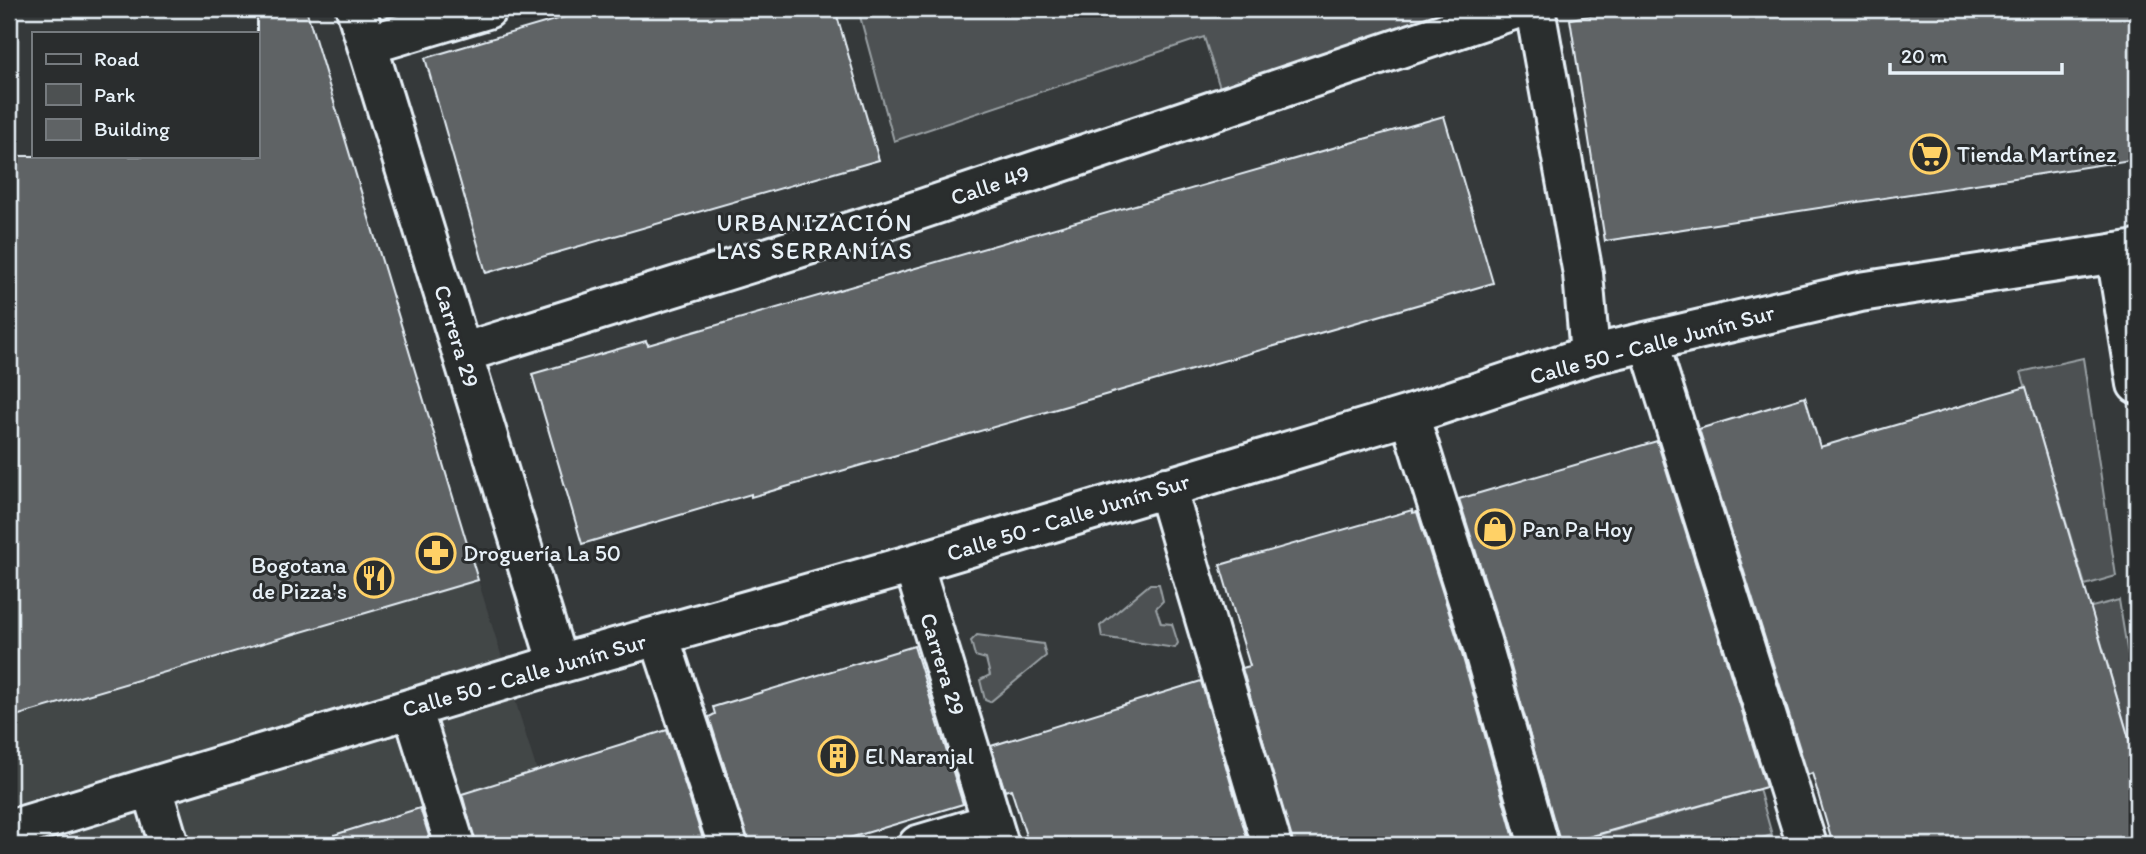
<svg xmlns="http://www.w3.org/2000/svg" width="2146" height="854" viewBox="0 0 2146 854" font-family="Itim,sans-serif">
  <rect width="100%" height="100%" fill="#35393a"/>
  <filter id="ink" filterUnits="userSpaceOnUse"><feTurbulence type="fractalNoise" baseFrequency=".0143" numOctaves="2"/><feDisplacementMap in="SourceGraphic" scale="14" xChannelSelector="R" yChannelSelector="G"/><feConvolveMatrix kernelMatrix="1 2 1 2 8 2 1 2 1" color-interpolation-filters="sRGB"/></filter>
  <g filter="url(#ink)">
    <path fill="#424647" d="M 478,580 L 537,771 L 296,845 L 9,845 L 9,717 Z"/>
    <path fill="#4d5152" stroke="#9aa1a5" stroke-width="2" d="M 858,9 L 1442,9 L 1444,22 L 1220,88 L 1204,37 L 894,141 Z
      M 2083,358 L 2116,576 L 2085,585 L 2021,372 Z
      M 1150,584 L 1159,584 L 1163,601 L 1156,608 L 1161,623 L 1172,624 L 1178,643 L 1175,648 L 1102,637 L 1100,626 Z
      M 2119,600 L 2137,710 L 2137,766 L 2099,635 L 2089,630 L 2084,609 Z
      M 977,635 L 1043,644 L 1046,656 L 990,702 L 985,700 L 980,680 L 990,675 L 986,659 L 975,656 L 971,641 Z
      M 1759,789 L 1772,835 L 1739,845 L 1568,844 Z"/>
    <path fill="#5f6365" stroke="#e8f1f8" stroke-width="2" d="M 257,9 L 306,9 L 478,580 L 9,718 L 9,156 L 257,156 Z
      M 592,9 L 835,9 L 879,160 L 486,273 L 425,58 Z
      M 1630,9 L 2137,9 L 2137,159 L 1605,241 L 1570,19 Z
      M 1444,116 L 1493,283 L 751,497 L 751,494 L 582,544 L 532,374 L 646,341 L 648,345 Z
      M 2026,387 L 2137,766 L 2137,839 L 2118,845 L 1833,845 L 1812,773 L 1808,775 L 1699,429 L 1805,397 L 1820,447 Z
      M 1657,441 L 1766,787 L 1560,845 L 1502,634 L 1459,499 Z
      M 1412,510 L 1412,513 L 1417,512 L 1460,647 L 1516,845 L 1293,845 L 1242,668 L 1250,666 L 1220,565 Z
      M 914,646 L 963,804 L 826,845 L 749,845 L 709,717 L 715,714 L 713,707 Z
      M 1201,681 L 1249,845 L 1029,845 L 1011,789 L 1005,791 L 991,746 Z
      M 667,730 L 705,845 L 476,845 L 462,794 Z
      M 420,808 L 432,845 L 336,845 L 334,835 Z"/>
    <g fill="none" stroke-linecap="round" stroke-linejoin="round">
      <g stroke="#e8f1f8" stroke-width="44">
        <path id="minor" d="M 356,9 L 558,664
          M 1535,9 L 1583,274 L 1590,355
          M 367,45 L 487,9
          M 2116,253 L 2137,384
          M 1649,343 L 1807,845
          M 462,353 L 901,216 L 1516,9
          M 1409,415 L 1481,641 L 1539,845
          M 1166,487 L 1272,845
          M 913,564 L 999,845
          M 659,636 L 728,845
          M 412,708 L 455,845
          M 152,788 L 169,845
          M 9,830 L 558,664 L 913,564 L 1409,415 L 1590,355 L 1860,292 L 2137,250
          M 918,845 L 992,823"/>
      </g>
      <use href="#minor" stroke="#2a2d2e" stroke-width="38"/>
    </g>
  </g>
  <defs>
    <g id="supermarket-ring" transform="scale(2.0125)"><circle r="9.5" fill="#2a2d2e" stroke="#ffd166" stroke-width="1.5"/><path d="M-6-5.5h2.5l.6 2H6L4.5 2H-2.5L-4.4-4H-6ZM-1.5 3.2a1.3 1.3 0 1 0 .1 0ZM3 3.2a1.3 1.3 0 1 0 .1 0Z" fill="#ffd166"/></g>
    <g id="shop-ring" transform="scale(2.0125)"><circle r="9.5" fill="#2a2d2e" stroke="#ffd166" stroke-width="1.5"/><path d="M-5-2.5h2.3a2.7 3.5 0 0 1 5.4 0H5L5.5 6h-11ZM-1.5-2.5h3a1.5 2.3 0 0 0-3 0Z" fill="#ffd166"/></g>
    <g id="pharmacy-ring" transform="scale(2.0125)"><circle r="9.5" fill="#2a2d2e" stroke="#ffd166" stroke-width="1.5"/><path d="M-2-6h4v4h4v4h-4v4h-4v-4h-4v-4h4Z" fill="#ffd166"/></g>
    <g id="restaurant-ring" transform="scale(2.0125)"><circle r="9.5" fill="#2a2d2e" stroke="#ffd166" stroke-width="1.5"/><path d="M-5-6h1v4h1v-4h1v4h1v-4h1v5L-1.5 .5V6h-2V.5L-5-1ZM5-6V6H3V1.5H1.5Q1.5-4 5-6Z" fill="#ffd166"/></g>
    <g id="building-ring" transform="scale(2.0125)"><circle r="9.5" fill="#2a2d2e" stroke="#ffd166" stroke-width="1.5"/><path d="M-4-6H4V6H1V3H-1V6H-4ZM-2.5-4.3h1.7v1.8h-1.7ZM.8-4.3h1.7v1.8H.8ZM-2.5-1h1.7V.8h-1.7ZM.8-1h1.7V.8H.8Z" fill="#ffd166"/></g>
  </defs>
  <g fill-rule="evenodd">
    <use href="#supermarket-ring" x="1930" y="154"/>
    <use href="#shop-ring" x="1495" y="529"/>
    <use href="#pharmacy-ring" x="436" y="553"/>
    <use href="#restaurant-ring" x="374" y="578"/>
    <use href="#building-ring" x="838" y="756"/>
  </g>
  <g text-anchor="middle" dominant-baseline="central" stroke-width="6" stroke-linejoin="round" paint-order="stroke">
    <g font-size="23" fill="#e8f1f8" stroke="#2a2d2e" text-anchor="start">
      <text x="1957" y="154">Tienda Martínez</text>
      <text x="1522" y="529">Pan Pa Hoy</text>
      <text x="463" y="553">Droguería La 50</text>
      <text x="347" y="565" text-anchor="end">Bogotana<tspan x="347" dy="26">de Pizza's</tspan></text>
      <text x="865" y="756">El Naranjal</text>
    </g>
    <g font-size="23" fill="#e8f1f8" stroke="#2a2d2e">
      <text transform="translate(990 185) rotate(-19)">Calle 49</text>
      <text transform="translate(457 336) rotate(73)">Carrera 29</text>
      <text transform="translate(1652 344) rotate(-15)">Calle 50 - Calle Junín Sur</text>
      <text transform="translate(1068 517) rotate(-17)">Calle 50 - Calle Junín Sur</text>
      <text transform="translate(943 664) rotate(73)">Carrera 29</text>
      <text transform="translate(524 675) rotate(-16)">Calle 50 - Calle Junín Sur</text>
    </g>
    <g font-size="24" letter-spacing="2" fill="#e8f1f8" stroke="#2a2d2e">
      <text x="815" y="222">URBANIZACIÓN<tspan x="815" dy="28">LAS SERRANÍAS</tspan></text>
    </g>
  </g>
  <rect width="2146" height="854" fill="none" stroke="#2a2d2e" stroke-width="35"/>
  <rect x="18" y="18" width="2111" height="819" fill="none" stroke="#e8f1f8" stroke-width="2.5" filter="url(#ink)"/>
  <rect x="32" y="32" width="228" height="126" fill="#2a2d2e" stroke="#767b7f" stroke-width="2"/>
  <rect x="46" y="54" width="35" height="10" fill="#2a2d2e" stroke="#767b7f" stroke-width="2"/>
  <text x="94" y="66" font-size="21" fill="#e8f1f8">Road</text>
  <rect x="46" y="84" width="35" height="21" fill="#4d5152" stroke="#767b7f" stroke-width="2"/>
  <text x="94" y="102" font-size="21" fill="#e8f1f8">Park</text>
  <rect x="46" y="119" width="35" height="21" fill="#5f6365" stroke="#767b7f" stroke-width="2"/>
  <text x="94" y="136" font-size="21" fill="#e8f1f8">Building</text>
  <path d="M1890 63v10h172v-10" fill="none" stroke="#e8f1f8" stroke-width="3.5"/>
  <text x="1901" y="63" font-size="21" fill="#e8f1f8" stroke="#2a2d2e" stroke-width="5" paint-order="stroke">20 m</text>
</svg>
